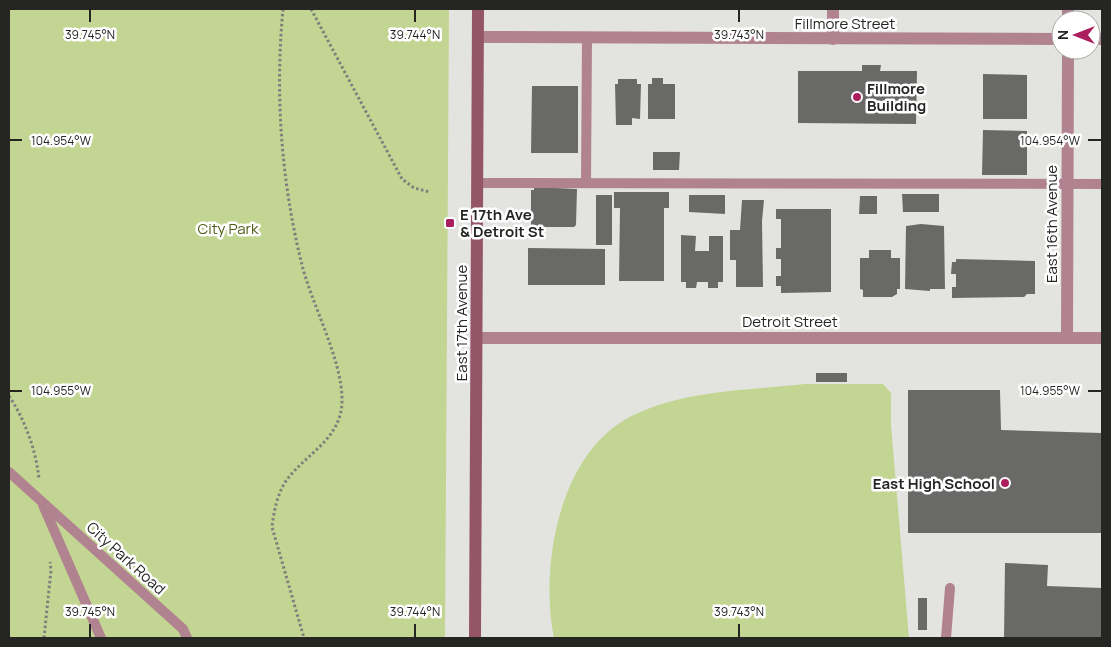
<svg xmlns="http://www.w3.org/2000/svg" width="1111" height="647" viewBox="0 0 1111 647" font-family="Manrope,sans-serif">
  <rect width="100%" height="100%" fill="#e3e4e0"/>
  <path fill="#c3d592" d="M 9,9 L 449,9 L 445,638 L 9,638 Z
    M 805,384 L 883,384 L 891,393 L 891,425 L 909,638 L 554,638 C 539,564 560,446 638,413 C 689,390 751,390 805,384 Z"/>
  <path fill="#696a67" d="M 862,65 L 881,65 L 880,71 L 917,71 L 916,124 L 798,123 L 798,71 L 862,71 Z
    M 983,74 L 1027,75 L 1027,119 L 983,119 Z
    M 652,78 L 663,78 L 663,84 L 675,84 L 675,119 L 648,119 L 648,84 L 652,84 Z
    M 618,79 L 637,79 L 637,84 L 641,84 L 640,119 L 632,118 L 632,125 L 616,125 L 615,84 L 618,84 Z
    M 532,86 L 578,86 L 578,153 L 531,153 Z
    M 983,130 L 1027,131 L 1027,175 L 982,175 Z
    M 653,152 L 680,152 L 679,170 L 653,170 Z
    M 534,187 L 577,189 L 576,225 L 574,227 L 533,227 L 531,225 L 531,190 L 534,190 Z
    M 614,192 L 669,192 L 669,208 L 664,208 L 664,281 L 619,281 L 620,208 L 614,208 Z
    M 902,194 L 939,194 L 939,212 L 903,212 Z
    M 596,195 L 612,195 L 612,245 L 596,245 Z
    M 689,195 L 725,195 L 725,214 L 689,212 Z
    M 860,196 L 877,196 L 877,214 L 859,214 Z
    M 742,200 L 764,200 L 762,221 L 763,287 L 736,287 L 736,260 L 730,260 L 730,230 L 740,230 Z
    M 776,209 L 831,209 L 831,292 L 781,293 L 781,286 L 776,286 L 776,276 L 781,276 L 781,259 L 776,259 L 776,248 L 781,248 L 781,219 L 776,219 Z
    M 921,224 L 944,226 L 945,289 L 930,289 L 930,291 L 905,289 L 906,226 Z
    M 681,235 L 696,236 L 695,251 L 709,251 L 709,236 L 723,236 L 723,282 L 718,282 L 718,288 L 708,288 L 708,282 L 697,282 L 696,288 L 686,288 L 686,282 L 681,282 Z
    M 528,248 L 605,249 L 605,285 L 528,285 Z
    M 869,250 L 891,250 L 891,258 L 900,258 L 900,289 L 897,289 L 897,294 L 892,297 L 863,297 L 863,290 L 860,289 L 860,258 L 869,258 Z
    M 956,259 L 1035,261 L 1035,294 L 1027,294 L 1024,297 L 952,298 L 952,287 L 956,287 L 956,274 L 951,274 L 952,262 L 956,262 Z
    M 816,373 L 847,373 L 847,382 L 816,382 Z
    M 908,390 L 1000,390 L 1001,430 L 1102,433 L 1102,533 L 908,533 Z
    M 1005,563 L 1048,565 L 1047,586 L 1102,588 L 1102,638 L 1004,638 Z
    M 918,598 L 927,598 L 927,630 L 918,630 Z"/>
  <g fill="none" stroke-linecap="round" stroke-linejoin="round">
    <path stroke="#7f807d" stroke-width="3" stroke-dasharray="2.5 2.5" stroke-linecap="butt" d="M 283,9 C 275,93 281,179 301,261 C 311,304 343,360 342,402 C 341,438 308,453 289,477 C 278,490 274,510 272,527 L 304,638
      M 311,9 L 402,179 L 414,188 L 430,192
      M 9,396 C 25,420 36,450 39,479
      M 44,638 L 51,570 L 50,562"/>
    <path stroke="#b18390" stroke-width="10" d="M 477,183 L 1102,184
      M 586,183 L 587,38
      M 9,472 L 183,629 L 187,638
      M 43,505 L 101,638
      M 946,638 L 950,588"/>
    <path stroke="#b18390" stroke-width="12" d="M 833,9 L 833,39
      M 1068,20 L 1068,9
      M 477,338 L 1102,338
      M 1067,338 L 1068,50"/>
    <path stroke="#b18390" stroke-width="12" d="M 478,37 L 1061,39
      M 1091,39 L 1102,39"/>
    <path stroke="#945569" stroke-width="12" d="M 475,638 L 478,9"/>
  </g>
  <path fill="none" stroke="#252524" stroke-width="2" d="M 90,10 L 90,22M 415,10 L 415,22M 739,10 L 739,22M 10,140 L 22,140M 1088,140 L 1101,140M 10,391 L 22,391M 1088,391 L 1101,391M 90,624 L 90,637M 415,624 L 415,637M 739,624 L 739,637"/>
  <g fill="#ac1f5e" stroke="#fff" stroke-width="2">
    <circle cx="857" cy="97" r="5"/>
    <rect x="445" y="218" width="10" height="10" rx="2.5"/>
    <circle cx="1005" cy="483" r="5"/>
  </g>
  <g text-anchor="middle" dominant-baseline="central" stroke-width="5" stroke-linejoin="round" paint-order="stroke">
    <g font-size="15" fill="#252524" stroke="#fff">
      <text x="845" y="23">Fillmore Street</text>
      <text transform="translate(1051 224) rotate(-90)">East 16th Avenue</text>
      <text x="790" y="321">Detroit Street</text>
      <text transform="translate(461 323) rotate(-90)">East 17th Avenue</text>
      <text transform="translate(126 558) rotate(42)">City Park Road</text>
    </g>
    <g font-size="15" font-weight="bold" fill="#252524" stroke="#fff" text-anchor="start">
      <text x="867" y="88">Fillmore<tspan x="867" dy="17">Building</tspan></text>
      <text x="460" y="214">E 17th Ave<tspan x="460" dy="17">&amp; Detroit St</tspan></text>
      <text x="995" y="483" text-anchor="end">East High School</text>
    </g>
    <g font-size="15" fill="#4f5e17" stroke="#fff">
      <text x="228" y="228">City Park</text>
    </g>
  </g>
  <g font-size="12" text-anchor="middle" fill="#252524" stroke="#fff" stroke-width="5" stroke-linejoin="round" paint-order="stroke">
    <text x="90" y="39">39.745°N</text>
    <text x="415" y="39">39.744°N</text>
    <text x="739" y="39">39.743°N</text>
    <text x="1050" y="145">104.954°W</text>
    <text x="61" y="145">104.954°W</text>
    <text x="1050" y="395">104.955°W</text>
    <text x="61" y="395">104.955°W</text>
    <text x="90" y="616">39.745°N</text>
    <text x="415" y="616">39.744°N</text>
    <text x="739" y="616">39.743°N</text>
  </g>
  <rect width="1111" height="647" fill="none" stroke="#252524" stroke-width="20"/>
  <g transform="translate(1076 35) rotate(270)"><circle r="24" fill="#ffffff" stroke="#a8a8a7"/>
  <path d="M0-4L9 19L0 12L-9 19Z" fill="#ac1f5e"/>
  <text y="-8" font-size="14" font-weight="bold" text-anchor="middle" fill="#252524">N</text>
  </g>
</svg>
